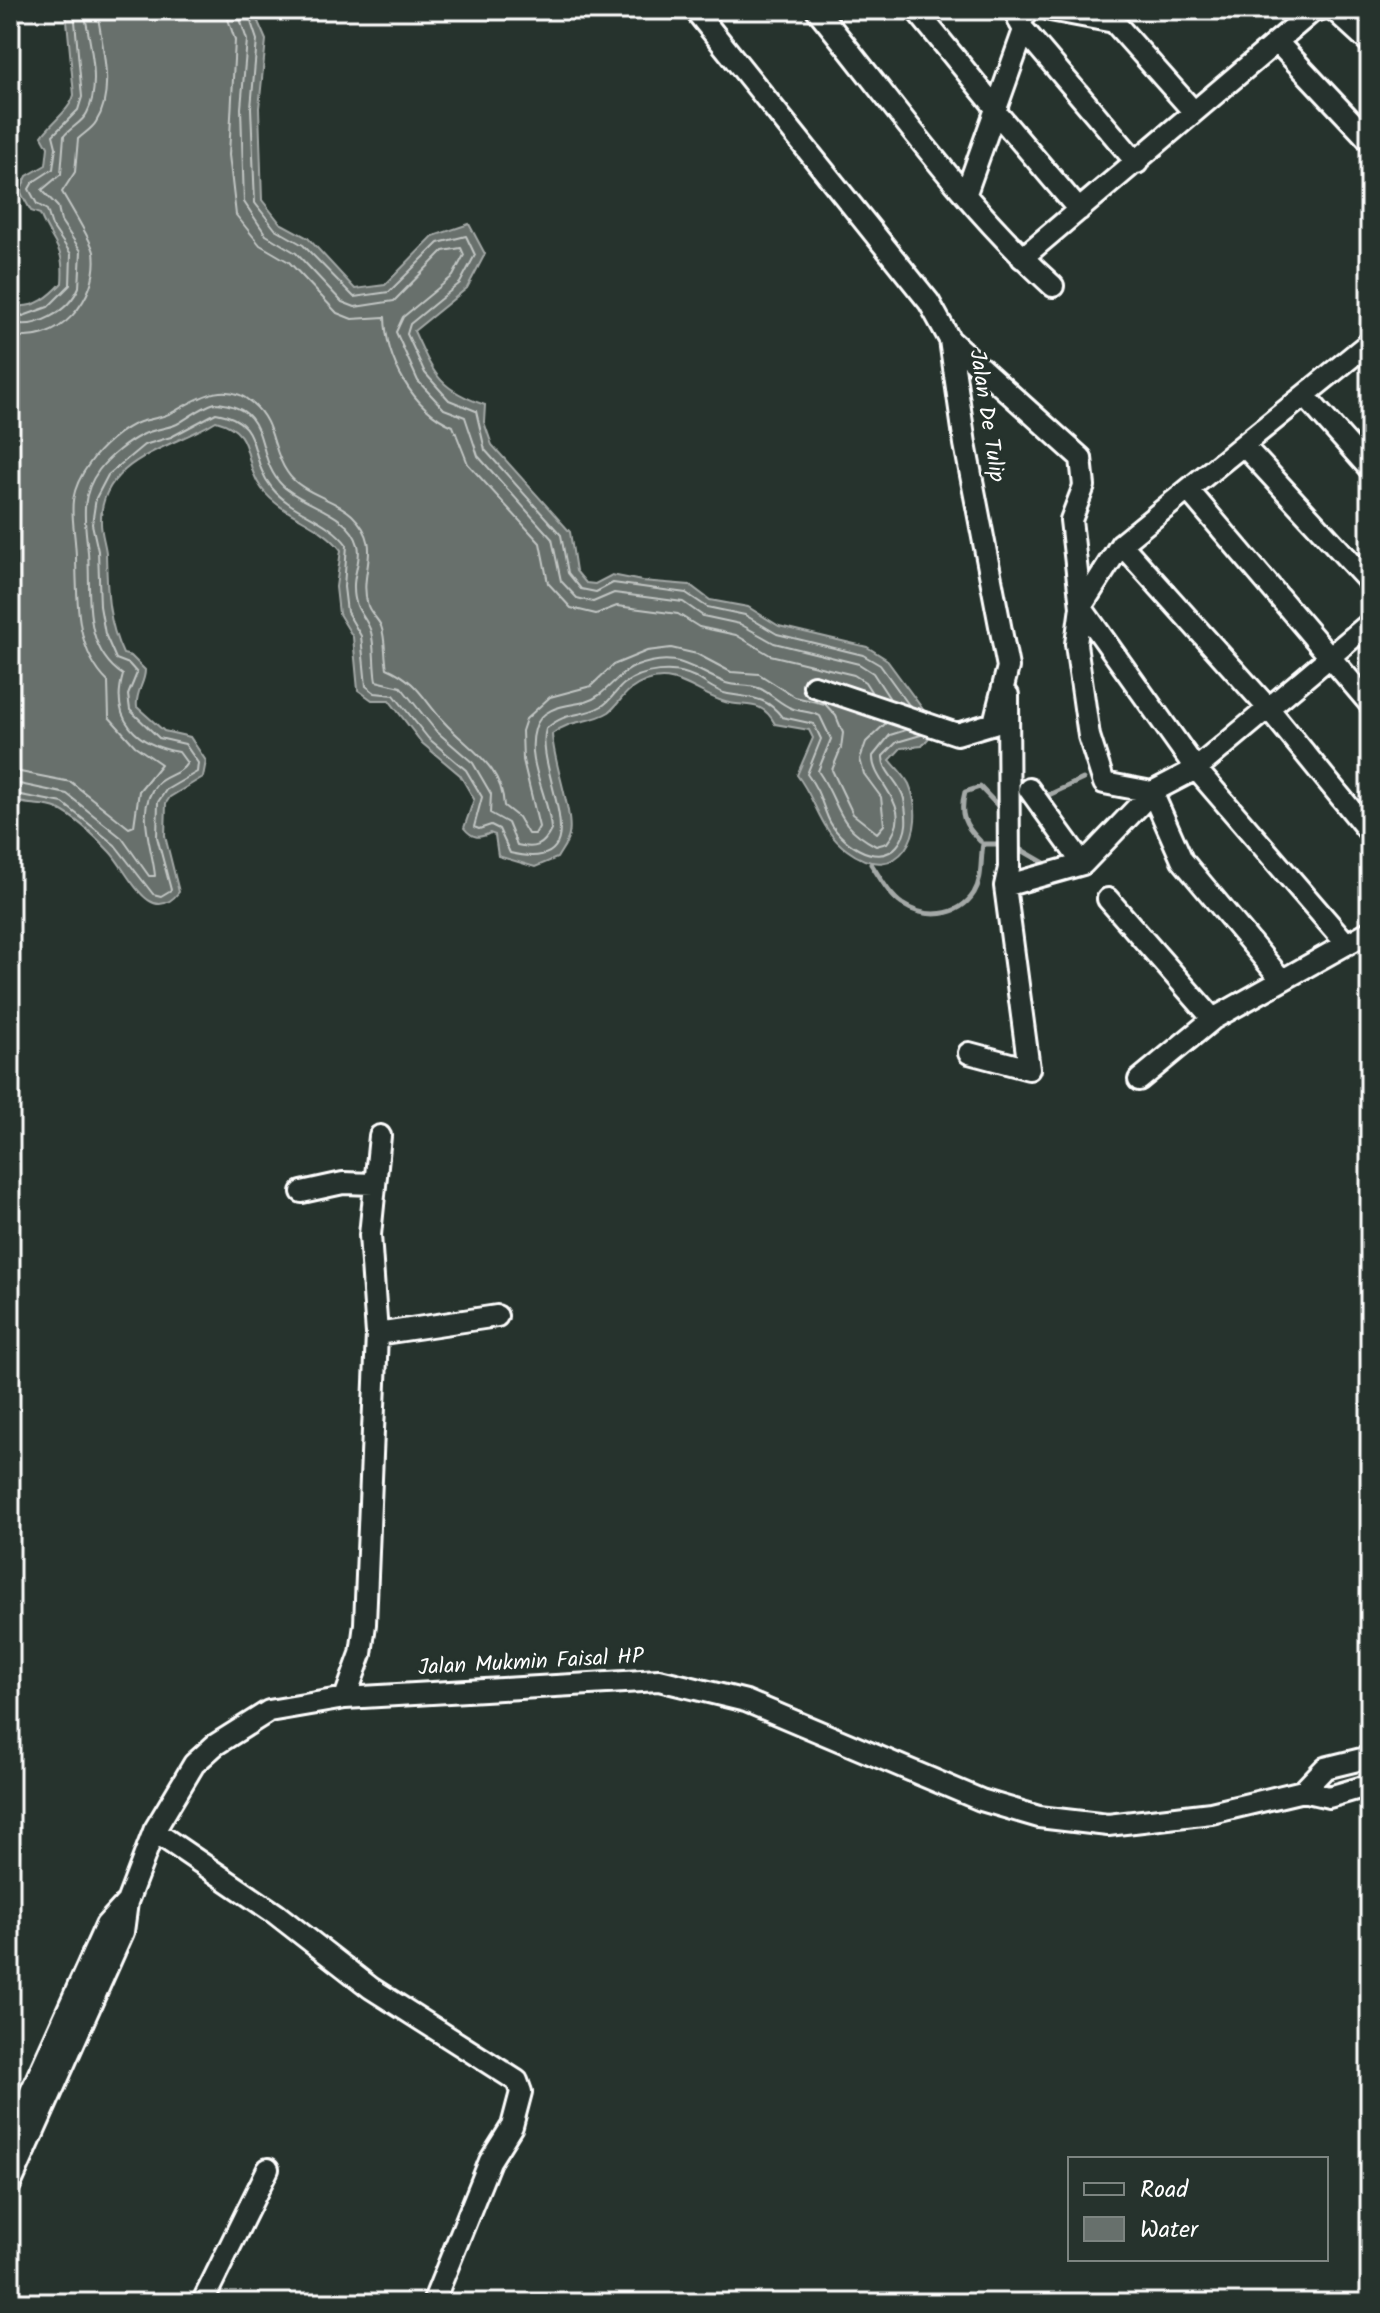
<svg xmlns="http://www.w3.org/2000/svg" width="1380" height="2313" viewBox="0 0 1380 2313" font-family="Kalam,sans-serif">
  <rect width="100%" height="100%" fill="#26332d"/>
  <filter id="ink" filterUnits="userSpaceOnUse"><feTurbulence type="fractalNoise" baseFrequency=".0125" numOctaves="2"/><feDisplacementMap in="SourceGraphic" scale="16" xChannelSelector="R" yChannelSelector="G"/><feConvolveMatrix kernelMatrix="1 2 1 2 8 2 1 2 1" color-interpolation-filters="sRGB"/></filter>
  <g filter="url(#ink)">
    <path fill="#67706c" stroke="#a4a9a7" stroke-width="2" d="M 66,10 L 253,10 L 266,40 L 259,108 L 262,200 L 280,223 L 308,238 L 355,289 L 385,285 L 433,236 L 469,224 L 485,254 L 467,288 L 414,331 C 434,374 438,389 485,405 L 484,422 L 492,445 L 570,532 L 576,571 L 586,583 L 595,584 L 612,575 L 642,581 L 690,585 L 710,600 L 748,607 L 779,626 L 867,647 L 886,659 L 930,719 L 933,733 L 922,746 L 901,748 L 890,760 C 896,767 905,776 909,784 C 929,831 899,889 847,850 C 820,831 817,801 797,775 L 813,738 L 809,730 L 775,724 C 761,697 744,709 722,701 C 690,690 668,662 630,690 C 622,696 617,706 609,712 C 590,724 572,718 552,734 C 553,761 574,815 569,835 C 568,842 561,851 557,858 L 535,867 L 498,856 L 495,835 L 490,833 C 479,839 472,838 464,828 L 474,799 L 460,775 L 422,743 L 389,700 L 372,700 L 358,690 L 353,637 L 339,614 L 336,587 L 341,550 C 320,522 283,517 262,489 C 241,461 257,432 216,421 C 174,448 99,458 101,523 C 101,533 105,543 106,553 C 107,589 107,620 123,654 L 131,656 L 145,670 C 145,684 135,692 137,707 L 164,731 L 190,737 L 206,761 L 203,777 L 170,797 L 166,803 L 165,836 L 179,892 C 150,929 128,871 110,852 C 96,837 76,818 58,809 C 43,802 26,807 10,799 L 10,297 L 14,296 L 17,306 C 36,308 50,296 62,283 C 65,245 53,246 40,214 L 31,211 L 20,191 L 27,176 L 46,165 L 48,147 L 42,136 C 52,122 70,110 74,95 Z"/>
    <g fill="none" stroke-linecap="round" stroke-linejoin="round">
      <path stroke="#c2c6c4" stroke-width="2" d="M 225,10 L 235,40 L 229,155 L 236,215 L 260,245 L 289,262 L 337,313 L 352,319 L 385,317 C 386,359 412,409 453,426 L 468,464 L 540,543 L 548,583 L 571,608 L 596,614 L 617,606 L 678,614 L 699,627 L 736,635 L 770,655 L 854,675 L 865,682 L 872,693
        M 237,10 L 247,40 L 241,108 L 244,202 L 266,235 L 296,253 L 342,302 L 355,307 L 394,301 L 443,251 L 461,248 L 464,255 L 453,276 L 403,317 L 396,332 L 418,381 L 444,409 L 465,417 L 478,456 L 552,539 L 561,581 L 577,598 L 593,602 L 614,593 L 683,602 L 703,616 L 740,624 L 774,643 L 859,664 L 873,673 L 890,699
        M 247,10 L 257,40 L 251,108 L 255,203 L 275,229 L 303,245 L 354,297 L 389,292 L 438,243 L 466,236 L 475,255 L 460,283 L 410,324 L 407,334 L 425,373 L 449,400 L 476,411 L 485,450 L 561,535 L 568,573 L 581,589 L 596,592 L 613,583 L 686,593 L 707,607 L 745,615 L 777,634 L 863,655 L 880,665 L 909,705
        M 10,309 L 23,316 L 48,307 L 70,285 L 71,254 L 52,226 L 47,210 L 37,204 L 29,189 L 33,182 L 53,169 L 56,147 L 53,135 L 78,110 L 82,97 L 74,10
        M 10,322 C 35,331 69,311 79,287 L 81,251 L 61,221 L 58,207 L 42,190 L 61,174 L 64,136 C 71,127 82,123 87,113 C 102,85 89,40 84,10
        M 10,335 C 58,348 100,298 94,252 C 92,242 69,204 62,192 L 75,172 L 78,139 C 84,133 92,129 96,122 C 116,92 101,42 97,10
        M 10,770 L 71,782 L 129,828 L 134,826 L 139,791 L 161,764 L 135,746 L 109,717 L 108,682 C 75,650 77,599 76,557 C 75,518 63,500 89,464 C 100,448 122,428 140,422 C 152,418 164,418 175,411 C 200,397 226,380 252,403 C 276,423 271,449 287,472 C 301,494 334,498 352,515 C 386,548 357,570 368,606 C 371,614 378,619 381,626 C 386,639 384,655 387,668 C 417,681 423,699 444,722 C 469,750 502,764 504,806 L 518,817 L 528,834 L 535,834 L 539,827 L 523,760 L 522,731 L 526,719 L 550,697 L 591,686 L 613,665 L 647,651 L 671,648 L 697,654 L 731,672 L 759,674 L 795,697 L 825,704 L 836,716 L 843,733 L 841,748 L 832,770 L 853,814 L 877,833 L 884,825 L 881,797 L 864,774 L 860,759 L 866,742 L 886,723
        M 10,782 L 67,794 L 122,838 L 149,876 L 155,876 C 153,848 134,809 157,784 C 166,775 181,774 187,763 L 179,752 C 136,745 110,719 123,675 C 82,647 91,597 88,552 C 85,522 79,497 99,470 C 109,457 127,442 142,435 C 153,429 166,429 177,424 C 190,417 201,407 215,403 C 275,407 252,457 283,486 C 304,506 350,513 358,545 C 362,558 353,574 354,588 C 354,612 366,615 371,632 C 375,647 373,666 376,681 L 401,687 L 436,731 L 473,763 L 491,794 L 490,813 L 508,823 L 517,845 C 535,849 543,847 551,830 C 550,798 525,762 535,729 C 541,706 567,706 585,702 C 605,697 615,675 634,667 C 678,650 689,668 726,683 C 737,687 749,683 761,689 C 771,694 782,705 791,708 C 800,712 811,711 820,716 L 831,739 L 818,771 C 842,806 834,824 876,846 L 887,843 C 918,805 871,784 873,756 L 890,735 L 906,730
        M 10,793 L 63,803 L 115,845 L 153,894 L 161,896 L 171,890 L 157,837 L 158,802 L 166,790 L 197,772 L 198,763 L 185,744 L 159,738 L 130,710 L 128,695 L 137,673 L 129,664 L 116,659 L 105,634 L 100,606 L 98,551 L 92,524 L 96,498 L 108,475 L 144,445 L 171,437 L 216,413 C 265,421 247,458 272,488 C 292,513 327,518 347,545 L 344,587 L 347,612 L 361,636 L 366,686 L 375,693 L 394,695 L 428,738 L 466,770 L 482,797 L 474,827 L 479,829 L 491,825 L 499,829 L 510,853 C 605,875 533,769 546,729 C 567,710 581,718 602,706 C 611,701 616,690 624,684 C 642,670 674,666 695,677 C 705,682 716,692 728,694 C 751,698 766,696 782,717 L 814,724 L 821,739 L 807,774 C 820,792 820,799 828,818 C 837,840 877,870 897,846 C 909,832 907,817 904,799 C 901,783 882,772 883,756 L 897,742 L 921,735"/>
      <path stroke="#a4a9a7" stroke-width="5" d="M 1040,799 L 1083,779
        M 980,841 C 964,825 959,814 965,792 L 980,787 L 1002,810
        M 1013,845 L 1046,864
        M 871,864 C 880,877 889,895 902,904 C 925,919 958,918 974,893 C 983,878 980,861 983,844 L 1003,844"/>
      <g stroke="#fff" stroke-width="26">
        <path id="minor" d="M 695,10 L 929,302 L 950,340 L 965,444 L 1008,667 L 994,723 L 957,734 L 814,686
          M 817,10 C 893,103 964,206 1053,286
          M 916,10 L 995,107
          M 1050,10 L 1114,22 L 1194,112
          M 1334,10 L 1370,43
          M 1024,30 L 1137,163
          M 1277,42 L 1370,141
          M 995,111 L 1079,210
          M 966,193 L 1024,30 L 1019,21 L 1031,10
          M 1022,258 L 1313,11 L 1319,10
          M 950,340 L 1081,458 L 1084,486 L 1071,520 L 1081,607 L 1076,644 L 1089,736 L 1104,783 L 1152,792 L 1182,860 L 1281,979
          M 1305,396 L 1370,469
          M 1244,446 L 1370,583
          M 1189,491 L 1370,704
          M 1121,544 L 1269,709 L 1370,833
          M 1081,607 L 1196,769 L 1345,942
          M 1081,607 L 1121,544 L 1370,342
          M 1029,789 L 1083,864
          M 1005,886 L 1083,864 L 1152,792 L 1196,769 L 1370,623
          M 1108,899 L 1213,1019 L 1370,931
          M 969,1053 L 1029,1069 L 1005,886 L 1009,868 L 1008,695
          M 1139,1080 L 1213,1019
          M 302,1192 L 343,1183 L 374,1184
          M 377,1334 L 497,1316
          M 345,1698 L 361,1654 L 365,1624 L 377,1334 L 370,1235 L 380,1136
          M 1303,1791 L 1325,1768 L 1370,1757
          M 154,1831 L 276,1914 L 371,1988 L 517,2081 L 521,2092 L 512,2126 L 490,2161 L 433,2303
          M 10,2138 L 106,1925 L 127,1902
          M 10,2185 L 123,1932 L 127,1902 L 154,1831 L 194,1764 L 215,1745 L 269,1711 L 345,1698 L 659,1680 L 746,1701 L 981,1800 L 1039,1817 L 1108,1825 L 1211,1813 L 1303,1791 L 1329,1797 L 1370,1785
          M 202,2303 L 268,2169"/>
      </g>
      <use href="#minor" stroke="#26332d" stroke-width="20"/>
    </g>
  </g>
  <g text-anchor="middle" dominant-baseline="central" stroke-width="6" stroke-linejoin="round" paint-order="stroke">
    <g font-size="22" fill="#fff" stroke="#26332d">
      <text transform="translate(986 416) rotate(81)">Jalan De Tulip</text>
      <text transform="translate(531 1663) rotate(-3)">Jalan Mukmin Faisal HP</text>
    </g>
  </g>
  <rect width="1380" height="2313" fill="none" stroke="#26332d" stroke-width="40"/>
  <rect x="20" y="20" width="1340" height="2273" fill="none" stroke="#fff" stroke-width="3" filter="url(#ink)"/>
  <rect x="1068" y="2157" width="260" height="104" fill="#26332d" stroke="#7d8581" stroke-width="2"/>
  <rect x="1084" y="2183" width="40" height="12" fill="#26332d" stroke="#7d8581" stroke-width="2"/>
  <text x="1140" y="2197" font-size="24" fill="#ffffff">Road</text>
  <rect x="1084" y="2217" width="40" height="24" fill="#67706c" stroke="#7d8581" stroke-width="2"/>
  <text x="1140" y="2237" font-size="24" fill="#ffffff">Water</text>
</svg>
